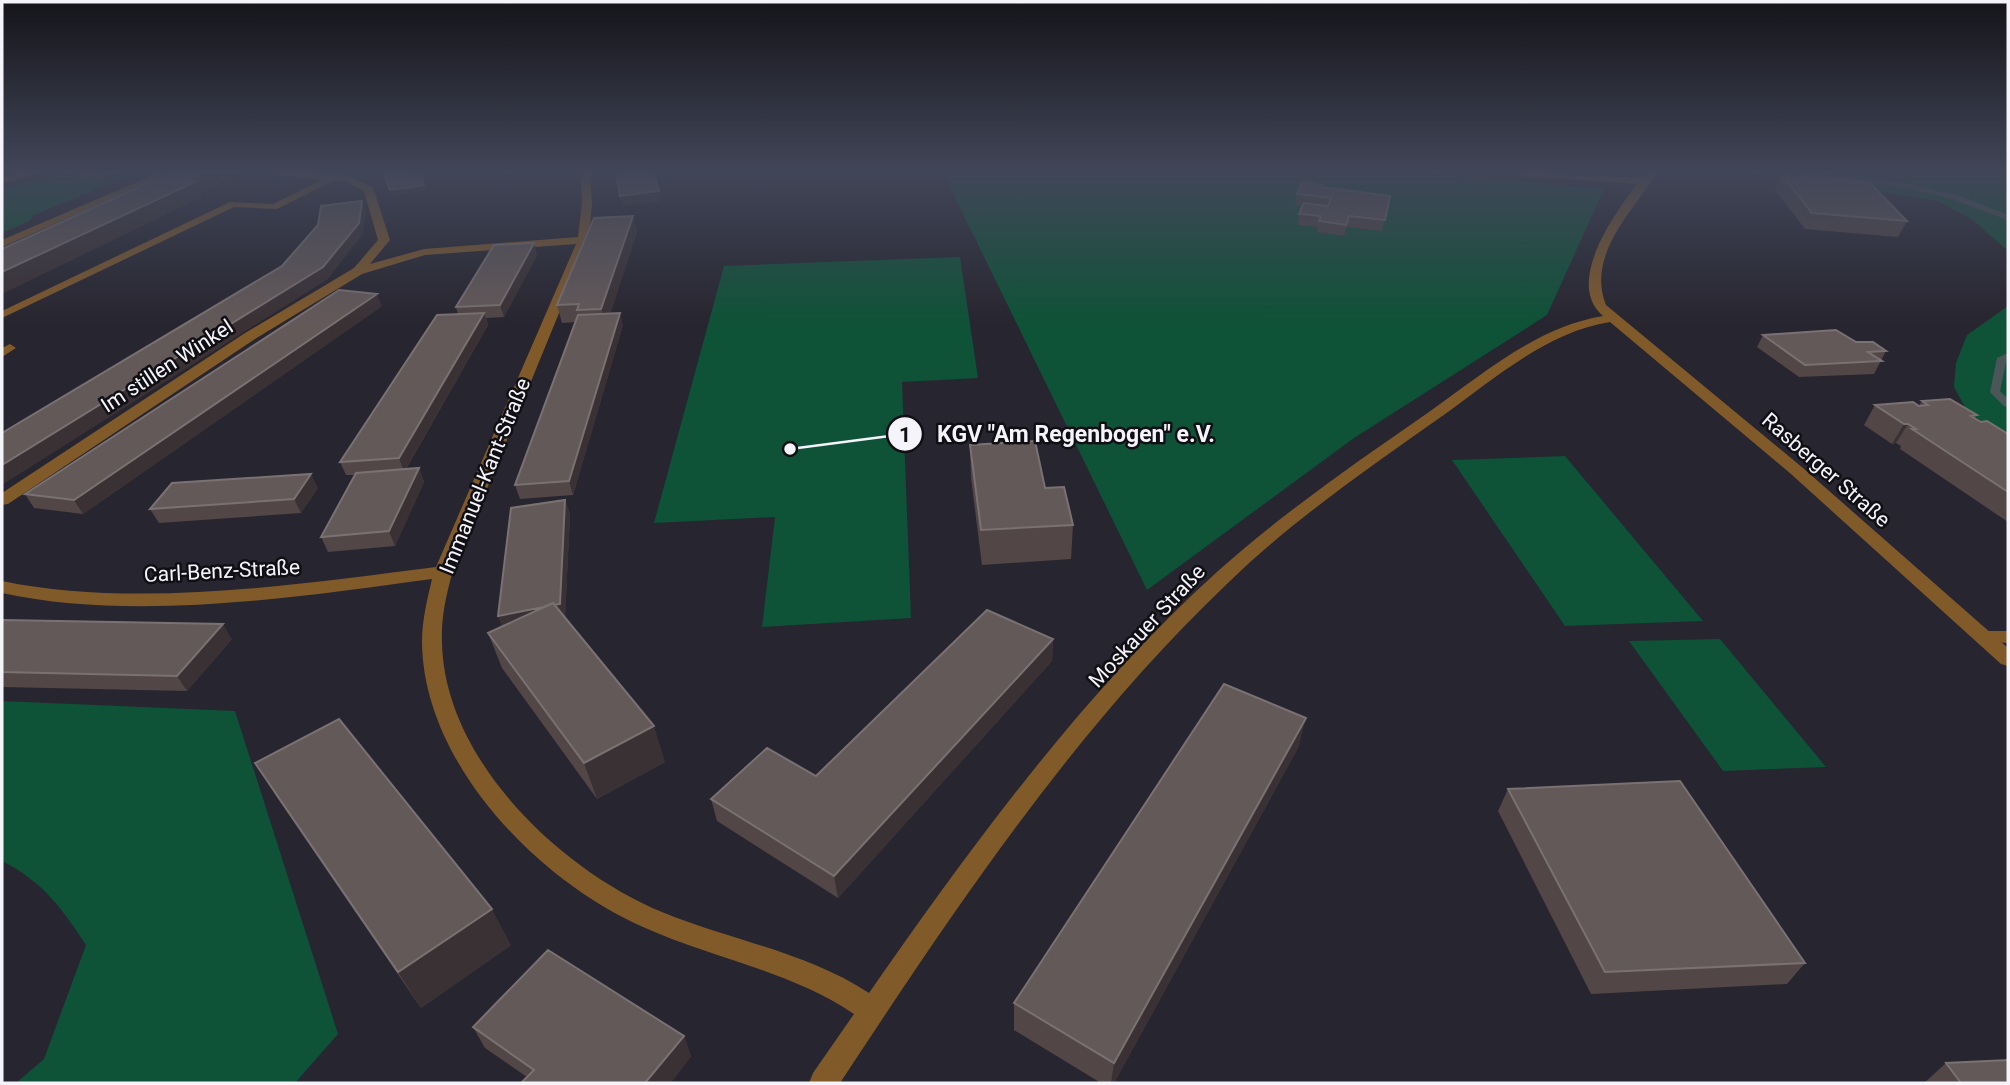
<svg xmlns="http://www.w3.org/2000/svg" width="2010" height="1085" viewBox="0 0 2010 1085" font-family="Roboto,sans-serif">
  <rect width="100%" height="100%" fill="#27252f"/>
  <path fill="#0e5237" d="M 70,173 L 135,173 L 32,216 L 31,220 L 2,233 L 2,188 Z
    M 943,173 L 1427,173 L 1604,189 L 1547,315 L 1354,438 L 1147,590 Z
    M 1757,173 L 2008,173 L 2008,251 L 1973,220 L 1937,201 Z
    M 960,257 L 978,378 L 902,382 L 911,618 L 762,627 L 775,517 L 654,523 L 724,266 Z
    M 2008,306 L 2008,440 L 1967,411 L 1954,387 L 1956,363 L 1967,335 Z
    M 1565,456 L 1703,621 L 1565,626 L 1452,460 Z
    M 1720,639 L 1826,767 L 1723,771 L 1629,641 Z
    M 2,701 L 235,711 L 338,1034 L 295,1083 L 16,1083 L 44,1059 L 86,945 C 61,907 43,882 2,861 Z"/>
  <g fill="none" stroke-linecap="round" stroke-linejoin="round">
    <path fill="#4b5658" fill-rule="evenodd" d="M 1804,173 L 1820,173 L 1903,183 L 1957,195 L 2008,215 L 2008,220 L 1952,199 L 1903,187 L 1807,175 Z
      M 2008,353 L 2000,391 L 2008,399 L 2008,407 L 2004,406 L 1990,392 L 1997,358 Z"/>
    <path fill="#815a2a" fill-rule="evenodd" d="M 334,174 L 337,175 L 337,179 L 277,209 L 234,207 L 2,318 L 2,311 L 230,202 L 273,204 Z
      M 10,344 L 16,348 L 2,357 L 2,348 Z
      M 1985,631 L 2008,631 L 2008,643 L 1979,641 L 1976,637 L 1979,633 Z"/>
    <path fill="#815a2a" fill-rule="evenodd" d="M 272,173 L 346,175 L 373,187 L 390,240 L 370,264 L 424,249 L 578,237 L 582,203 L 580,173 L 590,173 L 592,203 L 589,240 L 452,574 C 446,596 441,618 442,642 C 444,759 559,869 662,912 C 730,940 806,952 869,993 C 973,844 1083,693 1218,571 C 1284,512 1357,462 1429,412 C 1482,375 1536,327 1603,316 C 1564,283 1615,213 1637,184 L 1524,176 L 1519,173 L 1642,178 L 1647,173 L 1657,173 C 1633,211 1586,255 1606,305 L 1803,468 L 2008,648 L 2008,666 L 2001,664 L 1791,474 L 1610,322 C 1545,332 1491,382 1438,419 C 1366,470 1293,520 1229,582 C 1075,728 956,907 840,1083 L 809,1083 L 813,1073 L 854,1014 C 790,971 712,958 643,927 C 538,881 423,763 422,642 C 422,621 427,600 432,579 C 299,597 134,622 2,593 L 2,581 C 136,609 301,584 436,567 L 576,244 L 425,255 L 362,274 L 255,339 L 8,504 L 2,505 L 2,493 L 245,333 L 354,268 L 378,240 L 364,191 L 344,181 L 277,176 Z"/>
    <path fill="#815a2a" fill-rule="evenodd" d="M 24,173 L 41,173 L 2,183 L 2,177 Z
      M 158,173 L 170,173 L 2,247 L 2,240 Z"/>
  </g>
  <path fill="#524646" d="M 124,173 L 105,181 L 79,179 L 76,174 Z
    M 1782,175 L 1907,221 L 1898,237 L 1805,229 L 1775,190 Z
    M 1321,187 L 1390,196 L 1382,231 L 1347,227 L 1344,236 L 1317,232 L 1318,227 L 1298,225 L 1299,214 L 1303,206 L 1295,205 L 1297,194 Z
    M 633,216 L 637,232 L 610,314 L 623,325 L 573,495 L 520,499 L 515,485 L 576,322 L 562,323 L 557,305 Z
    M 537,255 L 504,317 L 486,318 L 488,325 L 406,469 L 419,468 L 424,482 L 395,546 L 328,552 L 321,537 L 355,475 L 346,475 L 340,462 L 458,314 L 456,307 Z
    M 382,306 L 83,514 L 34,508 L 25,494 Z
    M 1763,335 L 1856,342 L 1886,351 L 1874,374 L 1799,377 L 1757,347 Z
    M 1922,401 L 1977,415 L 1975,418 L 1981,422 L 2008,434 L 2008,522 L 1900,449 L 1901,446 L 1896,443 L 1892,444 L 1864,425 L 1875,405 L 1919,406 Z
    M 970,445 L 1045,488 L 1073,525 L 1071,559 L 982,565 L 971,478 Z
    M 318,488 L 301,513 L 159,523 L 150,509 Z
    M 565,500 L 570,514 L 565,618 L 665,762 L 597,799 L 502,668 L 488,633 L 502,626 L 498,616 Z
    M 2,622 L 232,639 L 187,691 L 2,687 Z
    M 1053,639 L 1052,661 L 838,898 L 717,821 L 711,799 L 816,776 Z
    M 1299,746 L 1114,1083 L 1101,1083 L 1014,1030 L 1014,1003 Z
    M 255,763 L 511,945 L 421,1008 L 278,799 Z
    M 1508,789 L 1805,963 L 1787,984 L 1591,994 L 1498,811 Z
    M 473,1027 L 684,1036 L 691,1057 L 527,1077 L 485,1048 Z
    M 1946,1063 L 2008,1083 L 1924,1083 Z"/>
  <path fill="#3a3134" d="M 109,173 L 124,173 L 105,181 L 102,176 Z
    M 204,173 L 241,173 L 200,193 L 202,197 L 2,294 L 2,272 Z
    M 424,185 L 426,190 L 392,196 L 390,190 Z
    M 659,191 L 661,202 L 622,206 L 620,196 Z
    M 362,201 L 366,212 L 363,234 L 328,279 L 2,485 L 2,465 L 323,267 Z
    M 633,216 L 637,232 L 606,326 L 601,309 Z
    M 534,243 L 537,255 L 504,317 L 500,305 Z
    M 377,294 L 382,306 L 83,514 L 74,500 Z
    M 484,313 L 488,325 L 404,472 L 399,458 Z
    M 620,313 L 623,325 L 573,495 L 569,481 Z
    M 1904,424 L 1908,424 L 1896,443 L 1892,444 Z
    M 419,468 L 424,482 L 395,546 L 389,531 Z
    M 311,474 L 318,488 L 301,513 L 294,499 Z
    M 565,500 L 570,514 L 565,619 L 504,631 L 498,616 Z
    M 223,624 L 232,639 L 187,691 L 177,676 Z
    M 1053,639 L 1052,661 L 838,898 L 834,876 Z
    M 1306,718 L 1299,746 L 1114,1083 L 1111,1083 L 1114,1063 Z
    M 654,726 L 665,762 L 597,799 L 584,763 Z
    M 492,909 L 511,945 L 421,1008 L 398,972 Z
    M 684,1036 L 691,1057 L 671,1083 L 645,1083 Z"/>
  <path fill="#645959" stroke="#7a7172" stroke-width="2" d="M 80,173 L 109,173 L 102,176 L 76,174 Z
    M 164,173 L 204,173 L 185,181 L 195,182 L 2,272 L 2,249 L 157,179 L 150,179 Z
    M 383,173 L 413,173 L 415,175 L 421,175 L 424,185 L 390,190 Z
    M 616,173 L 654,173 L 659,191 L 620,196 Z
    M 1782,175 L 1869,182 L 1907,221 L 1812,213 Z
    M 1302,182 L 1322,185 L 1321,187 L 1390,196 L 1385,220 L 1349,216 L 1346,225 L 1319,221 L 1321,216 L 1299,214 L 1304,203 L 1328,206 L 1331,198 L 1297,194 Z
    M 362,201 L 359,223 L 323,267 L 2,465 L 2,433 L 282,266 L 318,225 L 321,206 Z
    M 633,216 L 601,309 L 577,310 L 579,304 L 557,305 L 594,218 Z
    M 534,243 L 500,305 L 456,307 L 494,245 Z
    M 339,290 L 377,294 L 74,500 L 25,494 Z
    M 484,313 L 399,458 L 340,462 L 437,315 Z
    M 620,313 L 569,481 L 515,485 L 578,315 Z
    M 1836,330 L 1856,342 L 1873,342 L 1886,351 L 1868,352 L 1882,361 L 1805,365 L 1763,335 Z
    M 1950,399 L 1977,415 L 1971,416 L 1981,422 L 1987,421 L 2008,434 L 2008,492 L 1912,429 L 1916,429 L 1908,424 L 1904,424 L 1875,405 L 1913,402 L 1919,406 L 1928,405 L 1922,401 Z
    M 1035,441 L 1045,488 L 1064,487 L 1073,525 L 981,530 L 970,445 Z
    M 419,468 L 389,531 L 321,537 L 356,473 Z
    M 311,474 L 294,499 L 150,509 L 172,483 Z
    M 565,500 L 560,604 L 555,605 L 553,603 L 544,607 L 498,616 L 511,508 Z
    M 553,603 L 654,726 L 584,763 L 488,633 Z
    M 987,610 L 1053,639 L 834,876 L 711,799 L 767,748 L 816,776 Z
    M 3,620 L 223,624 L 177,676 L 2,672 L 2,622 Z
    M 1224,684 L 1306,718 L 1114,1063 L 1014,1003 Z
    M 339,719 L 492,909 L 398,972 L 255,763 Z
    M 1680,781 L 1805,963 L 1605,972 L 1508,789 Z
    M 548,950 L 684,1036 L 645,1083 L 521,1083 L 534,1070 L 473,1027 Z
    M 2008,1060 L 2008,1083 L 1961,1083 L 1946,1063 Z"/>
  <linearGradient id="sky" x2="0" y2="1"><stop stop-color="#15141a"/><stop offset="0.53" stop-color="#414658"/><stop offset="1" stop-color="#414658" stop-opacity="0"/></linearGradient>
  <rect width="2010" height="324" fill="url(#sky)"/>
  <g text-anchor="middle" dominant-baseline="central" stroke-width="5" stroke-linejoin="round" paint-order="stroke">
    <g font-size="21" fill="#f5f4fb" stroke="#100f14">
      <text transform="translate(167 366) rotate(-33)">Im stillen Winkel</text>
      <text transform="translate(1826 470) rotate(41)">Rasberger Straße</text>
      <text transform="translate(485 476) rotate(-68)">Immanuel-Kant-Straße</text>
      <text transform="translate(222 571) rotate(-3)">Carl-Benz-Straße</text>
      <text transform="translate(1147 626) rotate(-47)">Moskauer Straße</text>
    </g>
  </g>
  <path fill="none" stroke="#f5f4fb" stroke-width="2.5" d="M790 449L905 434"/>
  <g fill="#f5f4fb" stroke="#100f14" stroke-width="2.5">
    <circle cx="790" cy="449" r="7"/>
    <circle cx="905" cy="434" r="18"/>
  </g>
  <g font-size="21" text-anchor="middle" font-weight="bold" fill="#111">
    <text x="905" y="442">1</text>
  </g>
  <g font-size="23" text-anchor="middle" font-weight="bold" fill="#f5f4fb" stroke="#100f14" stroke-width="5" stroke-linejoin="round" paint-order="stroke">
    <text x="1076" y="442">KGV "Am Regenbogen" e.V.</text>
  </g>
  <rect width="2010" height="1085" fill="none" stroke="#f5f4fb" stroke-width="7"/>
</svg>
